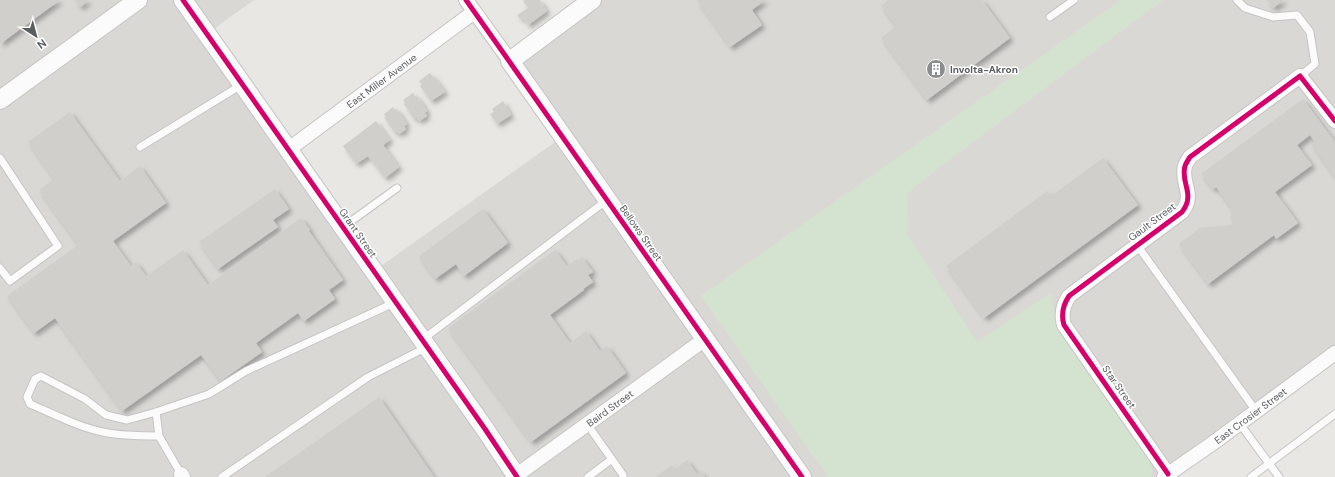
<svg xmlns="http://www.w3.org/2000/svg" width="1335" height="477" viewBox="0 0 1335 477" font-family="'DM Sans',sans-serif">
  <defs>
    <filter id="shadow"><feDropShadow dx="3.5" dy="3.5" stdDeviation="2" flood-color="#0004"/></filter>
  </defs>
  <rect width="100%" height="100%" fill="#e9e7e3"/>
  <path fill="#dad8d5" d="M 0,0 L 254,0 L 208,33 L 374,271 L 562,137 L 510,61 L 592,0 L 1335,0 L 1335,353 L 1164,477 L 0,477 Z"/>
  <path fill="#d4e3d0" d="M 1121,0 L 1163,0 L 932,173 L 907,194 L 908,236 L 977,342 L 1051,293 L 1057,329 L 1146,456 L 1152,466 L 1152,477 L 828,477 L 701,296 Z"/>
  <path fill="#d0cfcc" filter="url(#shadow)" d="M 0,0 L 60,0 L 0,44 Z
    M 75,0 L 89,0 L 80,7 Z
    M 525,0 L 540,0 L 547,11 L 528,25 L 522,17 L 520,19 L 517,15 L 528,8 L 523,1 Z
    M 697,0 L 765,0 L 752,10 L 762,25 L 730,47 Z
    M 888,0 L 982,0 L 1010,38 L 927,100 L 881,38 L 896,26 L 881,6 Z
    M 1267,0 L 1284,0 L 1273,8 Z
    M 430,73 L 433,77 L 434,77 L 445,92 L 431,101 L 420,86 L 422,85 L 419,81 Z
    M 413,93 L 416,97 L 417,96 L 427,111 L 425,113 L 427,116 L 419,121 L 416,117 L 414,119 L 404,104 L 405,103 L 403,100 Z
    M 1303,99 L 1335,142 L 1335,177 L 1311,144 L 1315,142 L 1310,135 L 1297,145 L 1312,165 L 1275,192 L 1298,223 L 1276,239 L 1274,235 L 1208,284 L 1179,244 L 1200,228 L 1232,225 L 1230,206 L 1216,187 L 1213,189 L 1201,174 Z
    M 503,101 L 511,115 L 497,124 L 490,114 L 494,112 L 492,109 Z
    M 393,107 L 395,110 L 397,109 L 407,124 L 404,126 L 406,129 L 399,134 L 397,131 L 395,133 L 384,117 L 386,117 L 384,114 Z
    M 70,112 L 120,181 L 140,166 L 166,203 L 113,241 L 131,266 L 136,262 L 146,276 L 183,250 L 208,285 L 301,218 L 310,230 L 309,231 L 343,280 L 329,290 L 335,299 L 304,321 L 298,313 L 256,343 L 262,352 L 221,381 L 201,355 L 122,411 L 55,318 L 34,333 L 7,296 L 78,245 L 39,190 L 54,179 L 28,142 Z
    M 376,121 L 390,140 L 383,145 L 399,167 L 385,178 L 368,156 L 356,164 L 343,146 Z
    M 1103,158 L 1138,205 L 984,318 L 946,266 L 1047,191 L 1051,196 Z
    M 275,189 L 289,209 L 273,220 L 278,227 L 218,269 L 199,242 Z
    M 483,209 L 508,243 L 464,276 L 456,264 L 435,279 L 419,256 Z
    M 555,250 L 567,266 L 577,259 L 577,260 L 582,257 L 593,272 L 588,275 L 593,282 L 583,289 L 584,290 L 550,315 L 570,343 L 586,331 L 600,351 L 607,346 L 626,373 L 531,442 L 448,328 Z
    M 379,397 L 434,477 L 265,477 Z
    M 687,460 L 697,474 L 701,471 L 705,477 L 655,477 L 672,465 L 675,469 Z"/>
  <g fill="none" stroke-linecap="round" stroke-linejoin="round">
    <g stroke="#c5c4c4" stroke-width="9">
      <path id="service" d="M 1237,0 L 1245,8 L 1273,17 L 1297,15 L 1310,32 L 1315,64 L 1300,76
        M 1050,17 L 1074,0
        M 140,147 L 243,84
        M 0,158 L 58,246 L 10,281 L 0,268
        M 343,227 L 397,188
        M 1137,245 L 1256,411
        M 422,340 L 607,200
        M 156,412 L 159,436
        M 587,424 L 623,475 L 623,477
        M 1240,424 L 1279,477
        M 181,474 L 159,436 C 141,436 121,436 103,432 C 78,427 54,414 30,404 L 27,397 L 35,379 L 41,376 L 85,399 L 106,415 L 127,420 L 156,412 L 209,394 L 246,371 L 396,302
        M 222,477 L 368,377 L 427,347
        M 588,477 L 612,459
        M 1251,477 L 1335,414"/>
    </g>
    <g stroke="#c5c4c4" stroke-width="16">
      <g id="minor">
        <path d="M 466,0 L 510,61"/>
        <path id="s1" d="M 289,149 L 474,12"/>
        <path d="M 181,474 L 183,477"/>
        <path d="M 1168,474 L 1064,325 C 1061,315 1063,305 1069,296 L 1182,212 C 1196,194 1180,183 1185,166 C 1186,163 1188,160 1190,157 L 1300,76 L 1335,121"/>
        <path id="s2" d="M 514,477 L 661,371 L 705,339"/>
        <path id="s3" d="M 1164,477 L 1213,443 L 1335,353"/>
      </g>
    </g>
    <g stroke="#c5c4c4" stroke-width="20">
      <path id="tertiary" d="M 183,0 L 485,429 L 517,477
        M 592,0 L 510,61 L 802,477
        M 0,100 L 138,0"/>
    </g>
    <use href="#service" stroke="#fcfbfb" stroke-width="7"/>
    <use href="#minor" stroke="#fcfbfb" stroke-width="14"/>
    <use href="#tertiary" stroke="#fcfbfb" stroke-width="18"/>
    <g stroke="#fff" stroke-width="8">
      <path id="cycleway" d="M 183,0 L 485,429 L 517,477
        M 466,0 L 802,477
        M 1168,474 L 1064,325 C 1061,315 1063,305 1069,296 L 1182,212 C 1196,194 1180,183 1185,166 C 1186,163 1188,160 1190,157 L 1300,76 L 1335,121"/>
    </g>
    <use href="#cycleway" stroke="#d6006c" stroke-width="5"/>
  </g>
  <defs>
    <g id="building-disc" transform="scale(1)"><circle r="9.5" fill="#8c8d8e" stroke="#fff"/><path d="M-4-6H4V6H1V3H-1V6H-4ZM-2.5-4.3h1.7v1.8h-1.7ZM.8-4.3h1.7v1.8H.8ZM-2.5-1h1.7V.8h-1.7ZM.8-1h1.7V.8H.8Z" fill="#fff"/></g>
  </defs>
  <g fill-rule="evenodd">
    <use href="#building-disc" x="936" y="69"/>
  </g>
  <g text-anchor="middle" dominant-baseline="central" stroke-width="3" stroke-linejoin="round" paint-order="stroke">
    <g font-size="10" font-weight="bold" fill="#5a5d60" stroke="#fff" text-anchor="start">
      <text x="950" y="69">Involta-Akron</text>
    </g>
    <g font-size="10" fill="#5a5d60" stroke="#fff">
      <text stroke="none"><textPath href="#s1" startOffset="115">East Miller Avenue</textPath></text>
      <text transform="translate(1152 222) rotate(-37)">Gault Street</text>
      <text transform="translate(358 233) rotate(55)">Grant Street</text>
      <text transform="translate(641 233) rotate(55)">Bellows Street</text>
      <text transform="translate(1119 387) rotate(55)">Star Street</text>
      <text stroke="none"><textPath href="#s2" startOffset="118">Baird Street</textPath></text>
      <text stroke="none"><textPath href="#s3" startOffset="106">East Crosier Street</textPath></text>
    </g>
  </g>
  <g transform="translate(36 36) rotate(144)" stroke="#ffffff" stroke-width="3" paint-order="stroke">
  <path d="M0-3L7 15L0 10L-7 15Z" fill="#5a5d60"/>
  <text y="-6" font-size="11" font-weight="bold" text-anchor="middle" fill="#5a5d60">N</text>
  </g>
</svg>
